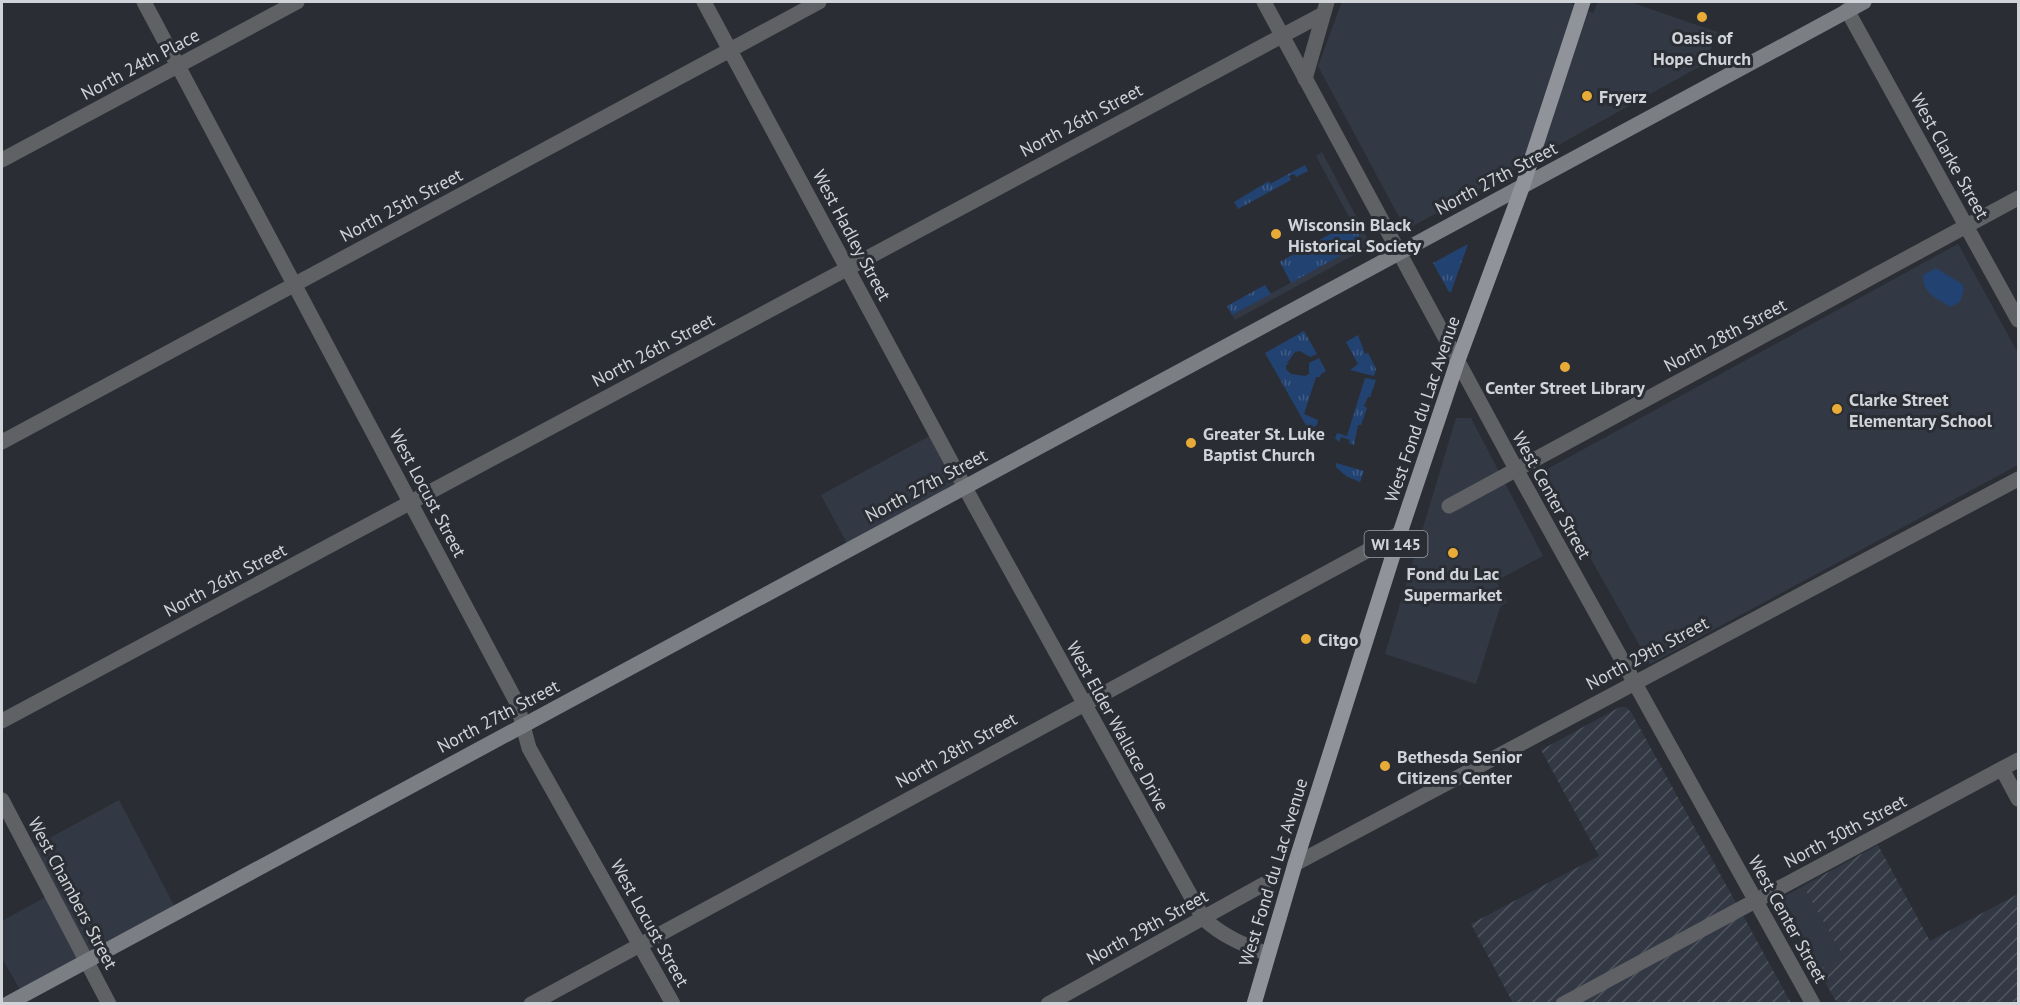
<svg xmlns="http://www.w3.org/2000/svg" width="2020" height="1005" viewBox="0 0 2020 1005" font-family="'PT Sans',sans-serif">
  <defs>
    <pattern id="industrial-furrows" width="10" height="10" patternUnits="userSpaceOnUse" patternTransform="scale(1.5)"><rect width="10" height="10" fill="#333944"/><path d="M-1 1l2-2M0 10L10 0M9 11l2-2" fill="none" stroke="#50555e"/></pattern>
    <pattern id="grass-tufts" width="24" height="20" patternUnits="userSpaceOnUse" patternTransform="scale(1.5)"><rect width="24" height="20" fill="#224272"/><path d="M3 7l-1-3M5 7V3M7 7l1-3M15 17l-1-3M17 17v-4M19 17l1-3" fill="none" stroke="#415c85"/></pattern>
  </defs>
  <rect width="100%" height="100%" fill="#2a2e34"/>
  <path fill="#333944" d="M 1342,2 L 1568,2 L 1593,13 L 1598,2 L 1630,2 L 1717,32 L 1706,63 L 1406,230 L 1318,66 Z
    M 1322,152 L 1367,237 L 1367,245 L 1363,250 L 1235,320 L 1232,315 L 1363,243 L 1316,156 Z
    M 1958,244 L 2018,353 L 2018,465 L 1650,664 L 1542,472 Z
    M 1456,418 L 1471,418 L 1543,556 L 1496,581 L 1507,602 L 1500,607 L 1476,684 L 1385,654 Z
    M 935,433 L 964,487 L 850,549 L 821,495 Z
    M 119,800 L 177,911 L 23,995 L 2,958 L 2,921 L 51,894 L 28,850 Z
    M 1803,886 L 1843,956 L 1818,970 L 1780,903 L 1783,897 Z"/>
  <path fill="url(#industrial-furrows)" d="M 1620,707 L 1626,707 L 1631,712 L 1791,1003 L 1513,1003 L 1471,924 L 1599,856 L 1541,750 Z
    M 1878,845 L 1930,941 L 2018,894 L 2018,1003 L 1837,1003 L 1818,970 L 1843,956 L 1803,886 Z"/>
  <path fill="url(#grass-tufts)" d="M 1305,165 L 1308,171 L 1296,177 L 1294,174 L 1289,176 L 1291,180 L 1238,209 L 1234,202 L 1269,181 L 1270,184 Z
    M 1352,222 L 1363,243 L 1291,283 L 1280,262 L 1282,260 L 1284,262 L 1285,259 Z
    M 1468,244 L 1451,292 L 1449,292 L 1433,263 Z
    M 1265,285 L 1271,294 L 1232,315 L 1227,306 Z
    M 1304,331 L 1317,354 L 1310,357 L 1300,351 L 1295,352 L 1287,363 L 1289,364 L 1286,365 L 1286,369 L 1291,374 L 1305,376 L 1309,374 L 1309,363 L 1319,358 L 1326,371 L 1321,374 L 1320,377 L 1316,377 L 1304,414 L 1318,420 L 1317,425 L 1311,429 L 1307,427 L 1265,353 Z
    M 1358,335 L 1365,354 L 1368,353 L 1376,369 L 1374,376 L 1350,370 L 1358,364 L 1346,342 Z
    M 1365,378 L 1376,380 L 1370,397 L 1368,397 L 1364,406 L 1367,408 L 1361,425 L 1358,425 L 1354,445 L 1349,443 L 1350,440 L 1341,437 L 1339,442 L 1335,438 L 1337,433 L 1347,436 Z
    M 1336,463 L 1364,471 L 1360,482 L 1346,476 L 1336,467 Z"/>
  <path fill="#224272" d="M 1936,268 L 1962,284 L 1964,290 L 1960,302 L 1950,307 C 1936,297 1923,295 1923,275 Z"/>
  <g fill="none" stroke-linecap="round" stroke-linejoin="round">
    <path stroke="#5f6164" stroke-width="15" d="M 704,2 L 975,506 L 1203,918 C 1222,936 1244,945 1268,954
      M 1847,10 L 2018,320
      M 1305,79 L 1327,2
      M 2,160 L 297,2
      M 2,442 L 819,2
      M 1449,506 L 2018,198
      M 2,721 L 1323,14
      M 2002,769 L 2018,799
      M 2,800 L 109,1004
      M 1295,864 L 2018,479
      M 531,1004 L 1400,533
      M 1048,1004 L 1264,884
      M 1563,1004 L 2018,760"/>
    <path stroke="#5f6164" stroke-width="15" d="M 144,2 L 517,703 L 529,748 L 673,1004
      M 1264,2 L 1516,469 L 1813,1004"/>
    <path stroke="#7b7e83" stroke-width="15" d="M 7,1004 L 1864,2"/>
    <path stroke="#90949a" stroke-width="15" d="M 1254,1004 L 1295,864 L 1400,533 L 1457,363 L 1523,185 L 1583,2"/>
  </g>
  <g fill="#e9ab38" stroke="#2a2e34" stroke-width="2">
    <circle cx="1702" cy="17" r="6"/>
    <circle cx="1587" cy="96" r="6"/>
    <circle cx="1276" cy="234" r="6"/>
    <circle cx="1565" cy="367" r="6"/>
    <circle cx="1837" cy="409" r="6"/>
    <circle cx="1191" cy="443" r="6"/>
    <circle cx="1453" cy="553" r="6"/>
    <circle cx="1306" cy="639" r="6"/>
    <circle cx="1385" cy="766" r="6"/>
  </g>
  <g text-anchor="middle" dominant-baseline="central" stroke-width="6" stroke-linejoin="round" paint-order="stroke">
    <rect fill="#2a2e34" stroke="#9ea2a6" stroke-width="1.5" x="1364.5" y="531" width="63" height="26" rx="4.5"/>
    <g font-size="16" font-weight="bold" fill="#d0d3d7">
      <text x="1396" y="544">WI 145</text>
    </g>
    <g font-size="18" font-weight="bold" fill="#d0d3d7" stroke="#2a2e34" text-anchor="start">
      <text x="1702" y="37" text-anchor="middle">Oasis of<tspan x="1702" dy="21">Hope Church</tspan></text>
      <text x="1599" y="96">Fryerz</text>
      <text x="1288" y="224">Wisconsin Black<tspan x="1288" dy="21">Historical Society</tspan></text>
      <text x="1565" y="387" text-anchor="middle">Center Street Library</text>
      <text x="1849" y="399">Clarke Street<tspan x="1849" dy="21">Elementary School</tspan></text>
      <text x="1203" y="433">Greater St. Luke<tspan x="1203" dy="21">Baptist Church</tspan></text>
      <text x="1453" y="573" text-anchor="middle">Fond du Lac<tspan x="1453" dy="21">Supermarket</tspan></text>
      <text x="1318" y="639">Citgo</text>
      <text x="1397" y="756">Bethesda Senior<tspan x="1397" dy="21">Citizens Center</tspan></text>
    </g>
    <g font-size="18" fill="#d0d3d7" stroke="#2a2e34">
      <text transform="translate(140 64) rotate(-28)">North 24th Place</text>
      <text transform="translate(1081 120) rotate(-28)">North 26th Street</text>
      <text transform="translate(1950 156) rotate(61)">West Clarke Street</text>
      <text transform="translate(1496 178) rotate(-28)">North 27th Street</text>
      <text transform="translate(401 205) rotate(-28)">North 25th Street</text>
      <text transform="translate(852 235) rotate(62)">West Hadley Street</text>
      <text transform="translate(1725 335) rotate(-28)">North 28th Street</text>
      <text transform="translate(653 350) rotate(-28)">North 26th Street</text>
      <text transform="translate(1422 409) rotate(-71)">West Fond du Lac Avenue</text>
      <text transform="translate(926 485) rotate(-28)">North 27th Street</text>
      <text transform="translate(428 493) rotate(62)">West Locust Street</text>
      <text transform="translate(1552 495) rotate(61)">West Center Street</text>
      <text transform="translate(225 580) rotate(-28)">North 26th Street</text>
      <text transform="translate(1647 653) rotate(-28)">North 29th Street</text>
      <text transform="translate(498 716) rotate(-28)">North 27th Street</text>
      <text transform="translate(1118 726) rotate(61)">West Elder Wallace Drive</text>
      <text transform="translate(956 750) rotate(-29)">North 28th Street</text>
      <text transform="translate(1845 831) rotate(-28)">North 30th Street</text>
      <text transform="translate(1273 872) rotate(-73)">West Fond du Lac Avenue</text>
      <text transform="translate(73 893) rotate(62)">West Chambers Street</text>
      <text transform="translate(1788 919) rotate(61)">West Center Street</text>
      <text transform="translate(650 923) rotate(61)">West Locust Street</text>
      <text transform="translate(1147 927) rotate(-29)">North 29th Street</text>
    </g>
  </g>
  <rect width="2020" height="1005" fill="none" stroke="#d0d3d7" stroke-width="6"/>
</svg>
